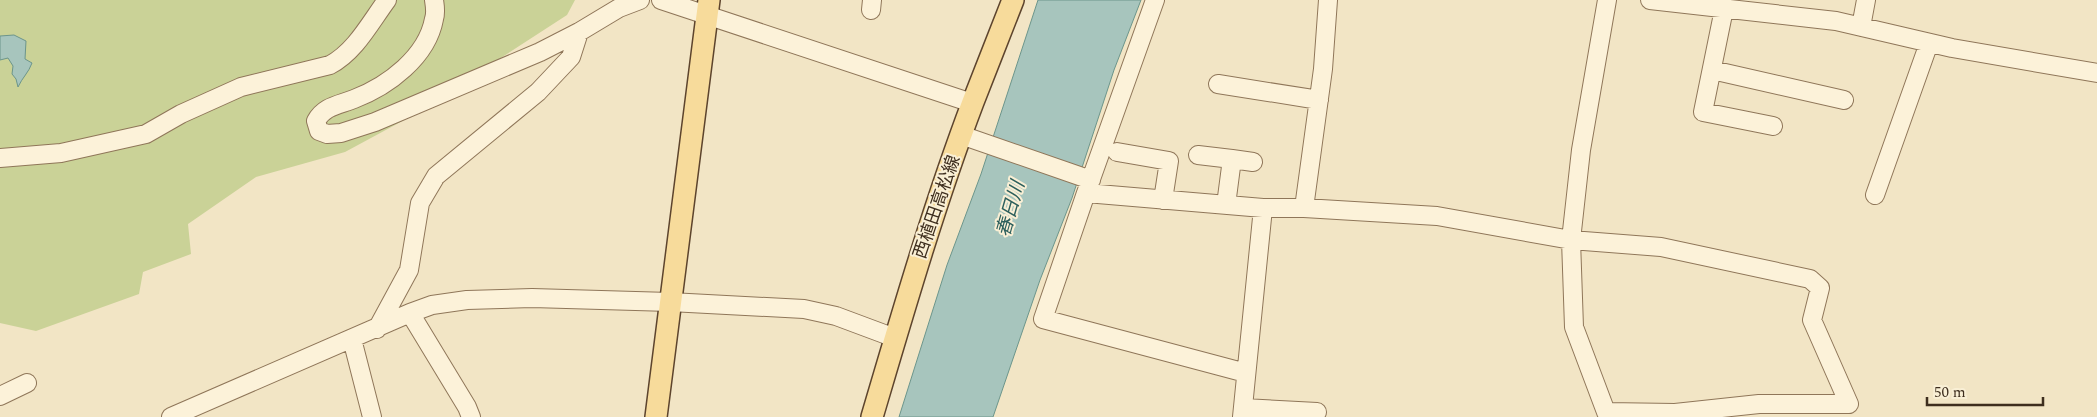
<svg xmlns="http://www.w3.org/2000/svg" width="2097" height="417" viewBox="0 0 2097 417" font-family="Spectral,'Noto Sans JP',serif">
  <rect width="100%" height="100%" fill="#f2e5c5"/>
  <path fill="#cad297" d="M 0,0 L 575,0 L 567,15 L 408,118 L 345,152 L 256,177 L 188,224 L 191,254 L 143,272 L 139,294 L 36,331 L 0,323 Z"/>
  <path fill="#a7c5bd" stroke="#6c958b" d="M 1038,0 L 1141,0 L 1114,70 L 1072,198 L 1040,280 L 993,417 L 899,417 L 947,265 L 981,174 Z
    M 14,35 L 26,41 L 25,59 L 32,63 C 29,72 22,78 18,87 L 16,79 L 12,74 L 13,66 L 8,58 L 0,60 L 0,36 Z"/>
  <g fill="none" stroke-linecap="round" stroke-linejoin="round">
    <g stroke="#8f7659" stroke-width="20">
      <path id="minor" d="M 434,0 C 435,6 436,13 434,19 C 427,57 388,86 354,99 C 339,105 324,106 316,121 L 319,131 L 327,134 L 341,133 L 375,122 L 540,52 L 579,32
        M 661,0 L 972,103
        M 1155,0 L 1086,193 L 1263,208 L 1304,208 L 1437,216 L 1571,240 L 1661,247 L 1810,279 L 1820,288 L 1812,320 L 1849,404 L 1759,404 L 1675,413 L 1606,412 L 1574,327 L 1571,240 L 1581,150 L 1607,0
        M 1650,0 L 1836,21 L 1952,48 L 2097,73
        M 1724,9 L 1703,112 L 1773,126
        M 871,10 L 872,0
        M 1861,27 L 1866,0
        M 1712,70 L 1844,100
        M 1218,84 L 1319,100
        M 961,135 L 1091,180
        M 1117,152 L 1169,161 L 1163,200
        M 1198,155 L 1232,159 L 1226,205
        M 0,158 L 61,153 L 146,134 L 181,114 L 241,87 L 330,65 C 355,52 370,23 387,0
        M 1232,159 L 1253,162
        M 1086,193 L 1043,319 L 1246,373
        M 1875,195 L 1929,43
        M 1304,208 L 1323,69 L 1328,0
        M 410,313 L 467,407 L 471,417
        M 377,329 L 409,270 L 420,203 L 436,176 L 538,92 L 571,57 L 579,32 L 619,8 L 640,0
        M 352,339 L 372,417
        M 0,396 L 27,383
        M 1243,408 L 1317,412
        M 171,417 L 410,313 L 432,305 L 467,300 L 532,298 L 670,302 L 804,309 L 836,316 L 895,338
        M 1242,417 L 1263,208"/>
    </g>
    <g stroke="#5d442d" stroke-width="24">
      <path id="major" d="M 656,417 L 709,0
        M 872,417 C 903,312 934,205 973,102 C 986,68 1000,34 1013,0"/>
    </g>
    <use href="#minor" stroke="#fcf2d9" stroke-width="18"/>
    <use href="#major" stroke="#f7db9b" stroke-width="21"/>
  </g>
  <g text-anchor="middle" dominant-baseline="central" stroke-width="4" stroke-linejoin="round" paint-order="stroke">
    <g font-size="18" fill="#3e2e1e" stroke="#f9efd5">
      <text transform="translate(937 207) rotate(-71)">西植田高松線</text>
    </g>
    <g font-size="19" font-style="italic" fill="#2c5f5c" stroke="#f9efd5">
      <text transform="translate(1011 209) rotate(-74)">春日川</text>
    </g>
  </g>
  <path d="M1927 397v8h116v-8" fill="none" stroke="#3e2e1e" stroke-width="2.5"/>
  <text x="1934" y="397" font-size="15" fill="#3e2e1e" stroke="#f9efd5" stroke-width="4" paint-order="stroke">50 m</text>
</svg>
